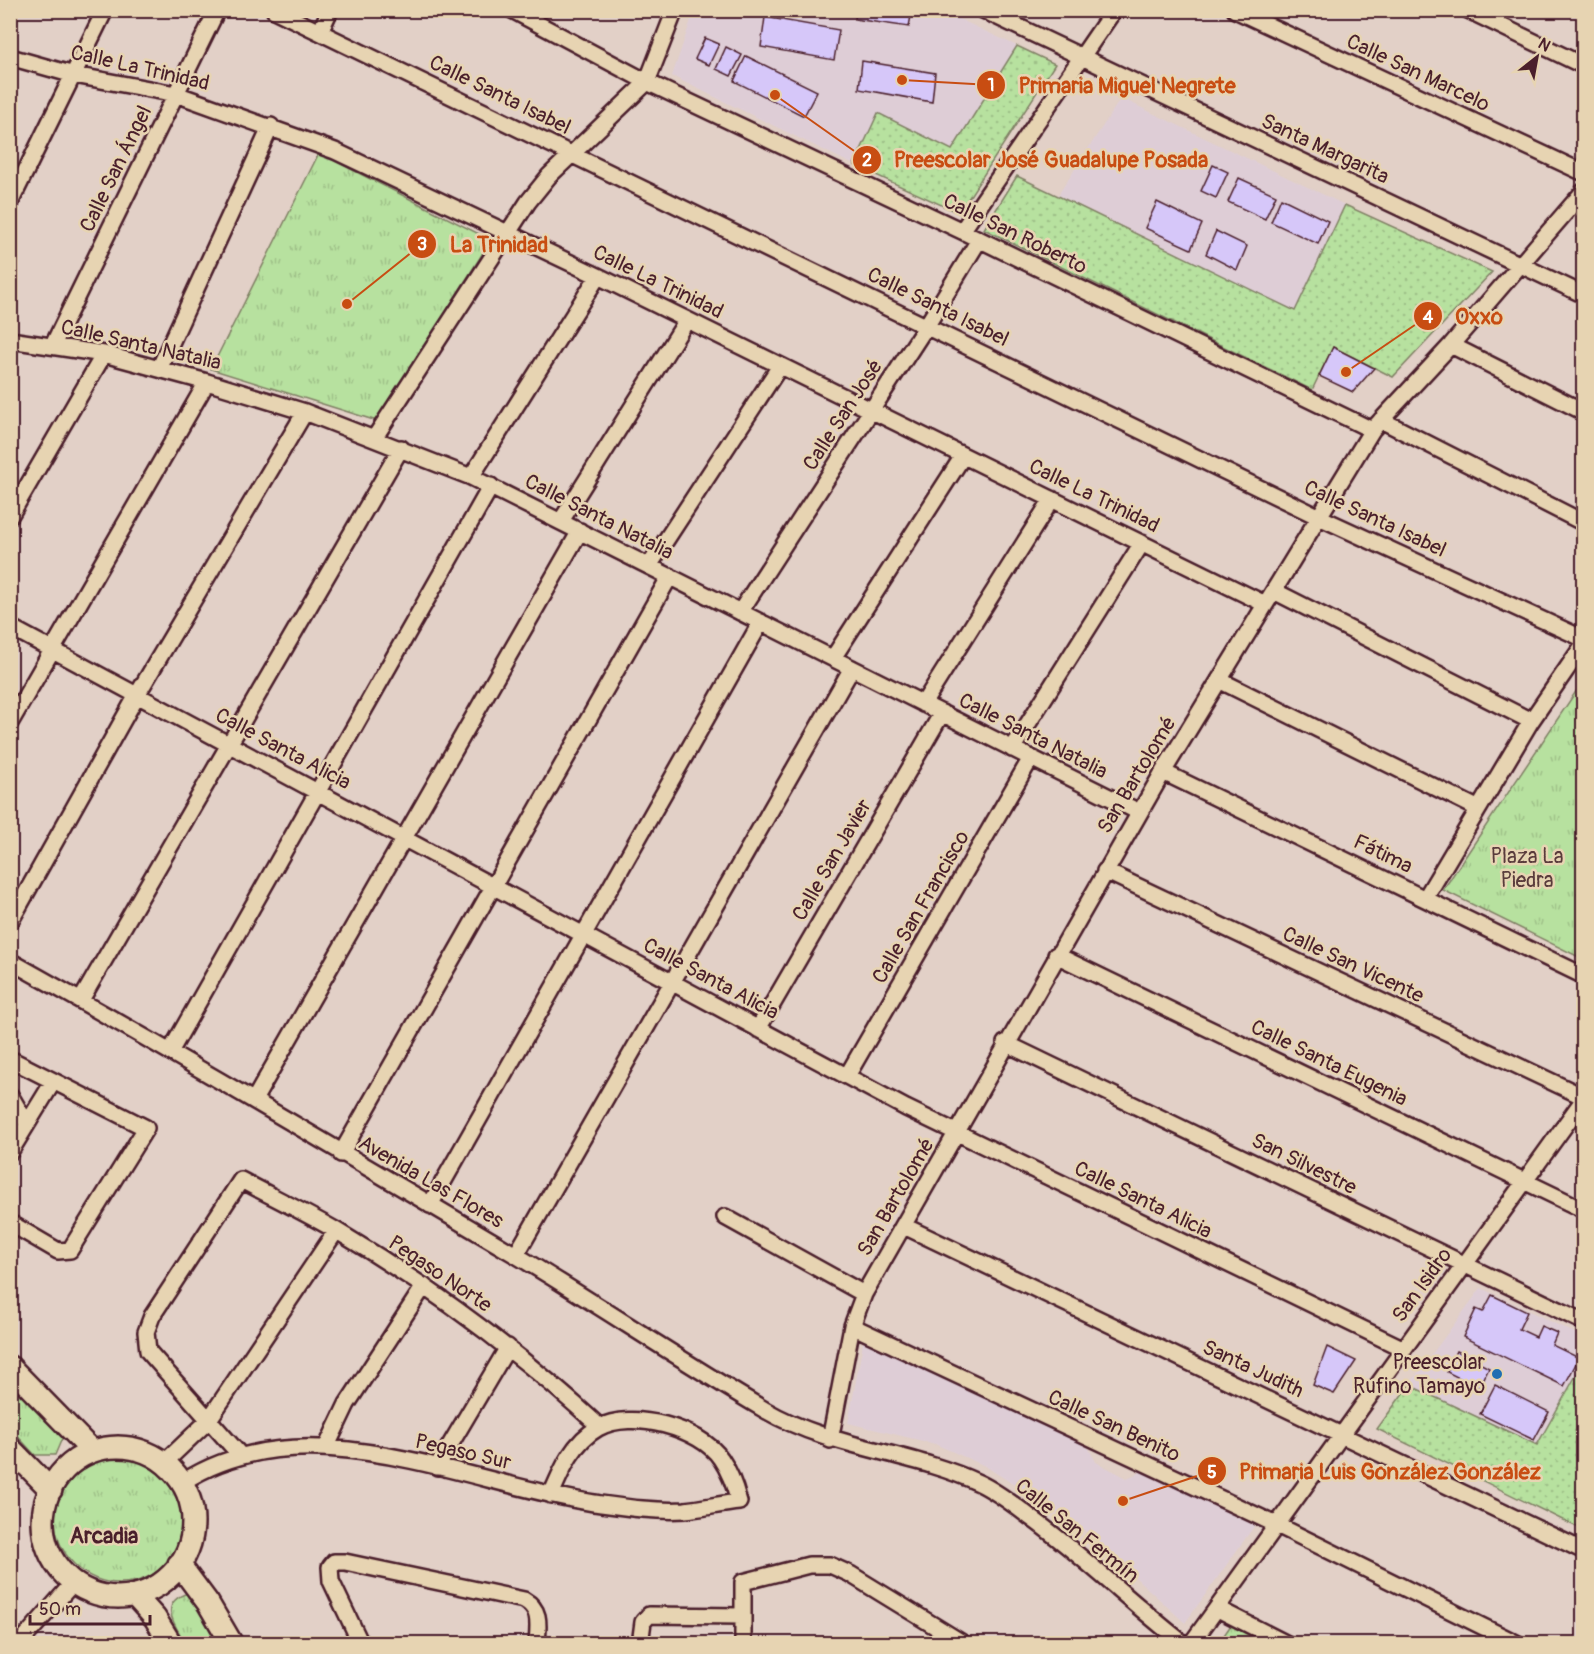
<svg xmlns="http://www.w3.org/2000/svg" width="1594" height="1654" viewBox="0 0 1594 1654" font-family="Pangolin,sans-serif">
  <defs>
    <pattern id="grass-dots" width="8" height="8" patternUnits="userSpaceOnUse" patternTransform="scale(1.5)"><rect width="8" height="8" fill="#b7e19f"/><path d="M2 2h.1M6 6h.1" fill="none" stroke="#9fc189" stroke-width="1.8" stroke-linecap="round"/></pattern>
    <pattern id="park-tufts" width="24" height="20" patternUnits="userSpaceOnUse" patternTransform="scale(1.5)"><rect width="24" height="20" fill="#b7e19f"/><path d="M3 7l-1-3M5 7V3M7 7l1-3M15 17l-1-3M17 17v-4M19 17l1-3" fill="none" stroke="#9fc189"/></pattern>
  </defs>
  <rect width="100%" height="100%" fill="#e2d0c7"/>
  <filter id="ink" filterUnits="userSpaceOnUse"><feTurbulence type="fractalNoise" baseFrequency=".0167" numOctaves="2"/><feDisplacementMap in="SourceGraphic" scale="12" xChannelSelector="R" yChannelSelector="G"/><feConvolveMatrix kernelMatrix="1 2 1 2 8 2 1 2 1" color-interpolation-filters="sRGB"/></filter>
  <g filter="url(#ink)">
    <path fill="#decdd6" d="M 694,11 L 942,11 L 1017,46 L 952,150 L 878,114 L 854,165 L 672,76 Z
      M 1121,98 L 1345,205 L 1295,311 L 1058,195 Z
      M 1481,1288 L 1583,1337 L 1583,1363 L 1537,1445 L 1409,1385 Z
      M 864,1338 L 1086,1443 L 1096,1462 L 1127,1478 L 1143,1471 L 1255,1525 L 1185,1623 L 1084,1530 L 985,1466 L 935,1444 L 848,1423 Z"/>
    <path fill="url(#grass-dots)" stroke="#808065" stroke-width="1.5" d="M 1017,46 L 1055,64 L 959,213 L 854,165 L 878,113 L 952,150 Z
      M 1017,176 L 1295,311 L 1345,205 L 1492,272 L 1393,377 L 1333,347 L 1312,390 L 984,229 Z
      M 1583,1363 L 1583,1530 L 1377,1429 L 1409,1385 L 1537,1445 Z"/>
    <path fill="url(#park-tufts)" stroke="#808065" stroke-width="1.5" d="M 319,153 L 491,240 L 377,421 L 211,369 Z
      M 1583,681 L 1583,959 L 1443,890 Z
      M 10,1380 L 63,1436 L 55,1455 L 35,1455 L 11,1429 Z
      M55 1518a65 65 0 1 1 130 0a65 65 0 1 1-130 0Z
      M 188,1593 L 226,1643 L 185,1643 C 175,1625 157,1603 188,1593 Z
      M 1231,1625 L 1270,1643 L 1218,1644 Z"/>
    <path fill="#d6c7f9" stroke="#4a1f2b" stroke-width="1.5" d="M 856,10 L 912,10 L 909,27 L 855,19 Z
      M 765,17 L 839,30 L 834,60 L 761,47 Z
      M 705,38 L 719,44 L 709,65 L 695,59 Z
      M 726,47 L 742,55 L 731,76 L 716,69 Z
      M 746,56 L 817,91 L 804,116 L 734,81 Z
      M 862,61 L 935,73 L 932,102 L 859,89 Z
      M 1213,165 L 1228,172 L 1216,198 L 1201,191 Z
      M 1239,178 L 1276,195 L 1265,219 L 1228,202 Z
      M 1281,198 L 1328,221 L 1318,244 L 1271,222 Z
      M 1157,202 L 1202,224 L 1191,249 L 1145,228 Z
      M 1216,231 L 1247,246 L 1237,270 L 1206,254 Z
      M 1333,347 L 1374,368 L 1353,392 L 1319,376 Z
      M 1492,1295 L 1527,1312 L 1519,1329 L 1536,1337 L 1541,1326 L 1557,1333 L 1552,1345 L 1579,1358 L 1564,1386 L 1463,1337 L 1476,1309 L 1483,1312 Z
      M 1327,1347 L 1356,1361 L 1334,1394 L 1313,1385 Z
      M 1457,1351 L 1489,1368 L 1479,1388 L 1447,1372 Z
      M 1495,1385 L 1549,1412 L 1534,1440 L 1480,1414 Z"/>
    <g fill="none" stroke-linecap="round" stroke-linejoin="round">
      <g stroke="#4a1f2b" stroke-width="20">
        <path id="street" d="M 274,10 L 1319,517 L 1584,639
          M 512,10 L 647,82 L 962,231 L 1372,430
          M 983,10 L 1584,295
          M 1235,10 L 1584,173
          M 1468,10 L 1584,66
          M 320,32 L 330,10
          M 10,57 L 74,75 L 176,94 L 335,151 L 598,276 L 1265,604
          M 10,203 L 105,10
          M 962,231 L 1114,10
          M 10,340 L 104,354 L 207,382 L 305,412 L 471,477 L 1139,812
          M 53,345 L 217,10
          M 1451,345 L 1584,412
          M 159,369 L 271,126
          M 1381,420 L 1584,523
          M 375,437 L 528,202 L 549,176 L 647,82 L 675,10
          M 471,477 L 598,276
          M 10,516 L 104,354
          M 561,521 L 687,320
          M 649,566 L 780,366
          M 1274,591 L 1531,721
          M 740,612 L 927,325 L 979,240
          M 10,627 L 906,1108 L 1402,1348
          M 833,658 L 963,456
          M 1219,680 L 1477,808
          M 923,704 L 1052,499
          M 10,723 L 207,382
          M 1012,749 L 1142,543
          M 1163,772 L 1584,976
          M 1105,871 L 1584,1097
          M 1426,897 L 1531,721 L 1584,644
          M 10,922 L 137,695 L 305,412
          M 1056,955 L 1584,1210
          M 10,961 C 180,1056 347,1155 514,1254 C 599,1305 680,1360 765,1410 C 832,1449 910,1451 979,1483 C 998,1492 1014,1505 1030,1517 C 1084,1556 1131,1603 1184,1644
          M 81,1000 L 401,448
          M 758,1029 L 942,713
          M 1005,1043 L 1584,1322
          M 170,1052 L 491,486
          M 10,1059 L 146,1128 L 70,1250 L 58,1251 L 10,1223
          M 847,1076 L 1031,758
          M 10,1095 L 27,1124
          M 254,1100 L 580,531
          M 10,1152 L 53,1082
          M 341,1154 L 670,576
          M 430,1205 L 761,622
          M 725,1217 L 864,1294
          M 904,1226 L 1584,1551
          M 516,1255 L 852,668
          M 852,1326 L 1277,1525 L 1518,1644
          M 830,1440 L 852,1326 L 864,1294 L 1163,772 L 1372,430 L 1451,345 L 1584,191
          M 326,1448 L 347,1404 L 424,1286
          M 240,1455 L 148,1351 L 146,1332 L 152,1316 L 241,1180 C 273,1197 306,1213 337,1231 C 431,1287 519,1352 600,1427
          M 165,1462 L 208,1421 L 336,1231
          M 437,1467 L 508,1347
          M 183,1482 C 305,1403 465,1483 594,1503 C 623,1507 656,1512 685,1510 C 703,1508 721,1504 739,1502 C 735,1487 730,1472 721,1459 C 701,1428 631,1409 598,1428 C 573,1442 562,1469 551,1495
          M 1218,1609 L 1287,1644
          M 19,1644 L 72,1584
          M 361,1644 L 331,1581 L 330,1567 L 334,1562 L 345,1562 L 524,1600 C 542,1610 538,1626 537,1644
          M 640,1644 L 643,1622 L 649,1615 L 742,1616
          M 743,1644 L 743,1582 L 809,1565 L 830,1565 L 850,1574 L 964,1644
          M 1191,1644 L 1584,1099"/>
      </g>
      <g stroke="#4a1f2b" stroke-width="26">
        <path id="secondary" d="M 10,1367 L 91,1450
          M43 1522a75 75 0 1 1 150 0a75 75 0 1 1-150 0Z
          M 10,1448 L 51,1490
          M 179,1564 L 208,1603 L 232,1644
          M 136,1597 L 155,1618 L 171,1644"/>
      </g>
      <use href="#street" stroke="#e7d4b2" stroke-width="15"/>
      <use href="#secondary" stroke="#e7d4b2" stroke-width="21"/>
    </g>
  </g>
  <circle fill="#1f6fb2" stroke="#e7d4b2" stroke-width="2" cx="1497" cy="1374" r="6"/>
  <g text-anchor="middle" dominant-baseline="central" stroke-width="5" stroke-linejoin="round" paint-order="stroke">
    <g font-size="21" fill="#4a1f2b" stroke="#e7d4b2">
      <text transform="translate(140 68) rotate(13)">Calle La Trinidad</text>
      <text transform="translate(1418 73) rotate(25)">Calle San Marcelo</text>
      <text transform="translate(500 95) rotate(26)">Calle Santa Isabel</text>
      <text transform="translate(1325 149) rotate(25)">Santa Margarita</text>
      <text transform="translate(116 169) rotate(-64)">Calle San Ángel</text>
      <text transform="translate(1015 234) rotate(26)">Calle San Roberto</text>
      <text transform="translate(658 282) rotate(26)">Calle La Trinidad</text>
      <text transform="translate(938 307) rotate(26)">Calle Santa Isabel</text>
      <text transform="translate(141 345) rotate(13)">Calle Santa Natalia</text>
      <text transform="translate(843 415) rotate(-57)">Calle San José</text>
      <text transform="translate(1094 496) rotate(26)">Calle La Trinidad</text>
      <text transform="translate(599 517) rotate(27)">Calle Santa Natalia</text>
      <text transform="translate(1375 519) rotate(25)">Calle Santa Isabel</text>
      <text transform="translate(1033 736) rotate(27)">Calle Santa Natalia</text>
      <text transform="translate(283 749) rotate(28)">Calle Santa Alicia</text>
      <text transform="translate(1137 775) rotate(-59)">San Bartolomé</text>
      <text transform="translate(1383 854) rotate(26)">Fátima</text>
      <text transform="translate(832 860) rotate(-60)">Calle San Javier</text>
      <text transform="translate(921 907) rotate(-60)">Calle San Francisco</text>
      <text transform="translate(1353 965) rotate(25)">Calle San Vicente</text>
      <text transform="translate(711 979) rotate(28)">Calle Santa Alicia</text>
      <text transform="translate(1329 1063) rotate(26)">Calle Santa Eugenia</text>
      <text transform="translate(1304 1164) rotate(26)">San Silvestre</text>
      <text transform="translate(431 1182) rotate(30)">Avenida Las Flores</text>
      <text transform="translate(896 1197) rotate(-60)">San Bartolomé</text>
      <text transform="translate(1143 1200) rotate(26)">Calle Santa Alicia</text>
      <text transform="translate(440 1274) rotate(34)">Pegaso Norte</text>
      <text transform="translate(1422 1285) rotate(-54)">San Isidro</text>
      <text transform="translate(1253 1369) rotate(25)">Santa Judith</text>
      <text transform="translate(1114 1426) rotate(25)">Calle San Benito</text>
      <text transform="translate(463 1452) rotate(13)">Pegaso Sur</text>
      <text transform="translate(1077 1531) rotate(39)">Calle San Fermín</text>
    </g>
    <g font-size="21" fill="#5a3c3c" stroke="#e7d4b2">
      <text x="1527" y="856">Plaza La<tspan x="1527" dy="24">Piedra</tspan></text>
    </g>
    <g font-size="21" fill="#4a1f2b" stroke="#e7d4b2" text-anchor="end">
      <text x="1485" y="1362">Preescolar<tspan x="1485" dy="24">Rufino Tamayo</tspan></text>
    </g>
    <g font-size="22" font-weight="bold" fill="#4a1f2b" stroke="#e7d4b2">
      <text x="104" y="1536">Arcadia</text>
    </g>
  </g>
  <path fill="none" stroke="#c84d12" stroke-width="2" d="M902 80L991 85M775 95L867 160M347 304L422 244M1346 372L1428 316M1123 1501L1212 1471"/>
  <g fill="#c84d12" stroke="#e7d4b2" stroke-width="2">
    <circle cx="902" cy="80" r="6"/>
    <circle cx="775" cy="95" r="6"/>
    <circle cx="347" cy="304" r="6"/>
    <circle cx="1346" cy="372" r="6"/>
    <circle cx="1123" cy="1501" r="6"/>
    <circle cx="991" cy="85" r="15"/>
    <circle cx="867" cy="160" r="15"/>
    <circle cx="422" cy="244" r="15"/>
    <circle cx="1428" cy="316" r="15"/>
    <circle cx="1212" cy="1471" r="15"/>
  </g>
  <g font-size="18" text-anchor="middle" font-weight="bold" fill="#fff">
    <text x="991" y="91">1</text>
    <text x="867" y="166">2</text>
    <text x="422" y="250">3</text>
    <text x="1428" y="323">4</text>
    <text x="1212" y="1478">5</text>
  </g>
  <g font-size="22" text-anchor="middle" font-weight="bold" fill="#c84d12" stroke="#e7d4b2" stroke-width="5" stroke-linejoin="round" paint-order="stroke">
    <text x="1127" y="93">Primaria Miguel Negrete</text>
    <text x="1051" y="167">Preescolar José Guadalupe Posada</text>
    <text x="499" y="252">La Trinidad</text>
    <text x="1479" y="324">Oxxo</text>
    <text x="1390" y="1479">Primaria Luis González González</text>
  </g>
  <rect width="1594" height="1654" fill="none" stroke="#e7d4b2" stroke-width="36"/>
  <rect x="18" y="18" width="1558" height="1618" fill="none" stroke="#4a1f2b" stroke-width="2" filter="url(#ink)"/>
  <g transform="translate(1537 57) rotate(31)" stroke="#e7d4b2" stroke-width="4.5" paint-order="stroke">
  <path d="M0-4.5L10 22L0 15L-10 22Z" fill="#4a1f2b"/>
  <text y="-9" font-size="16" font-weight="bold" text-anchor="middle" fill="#4a1f2b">N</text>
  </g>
  <path d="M30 1615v9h120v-9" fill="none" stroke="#4a1f2b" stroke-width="3"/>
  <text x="39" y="1615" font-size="18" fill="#4a1f2b" stroke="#e7d4b2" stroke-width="4.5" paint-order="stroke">50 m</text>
</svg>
